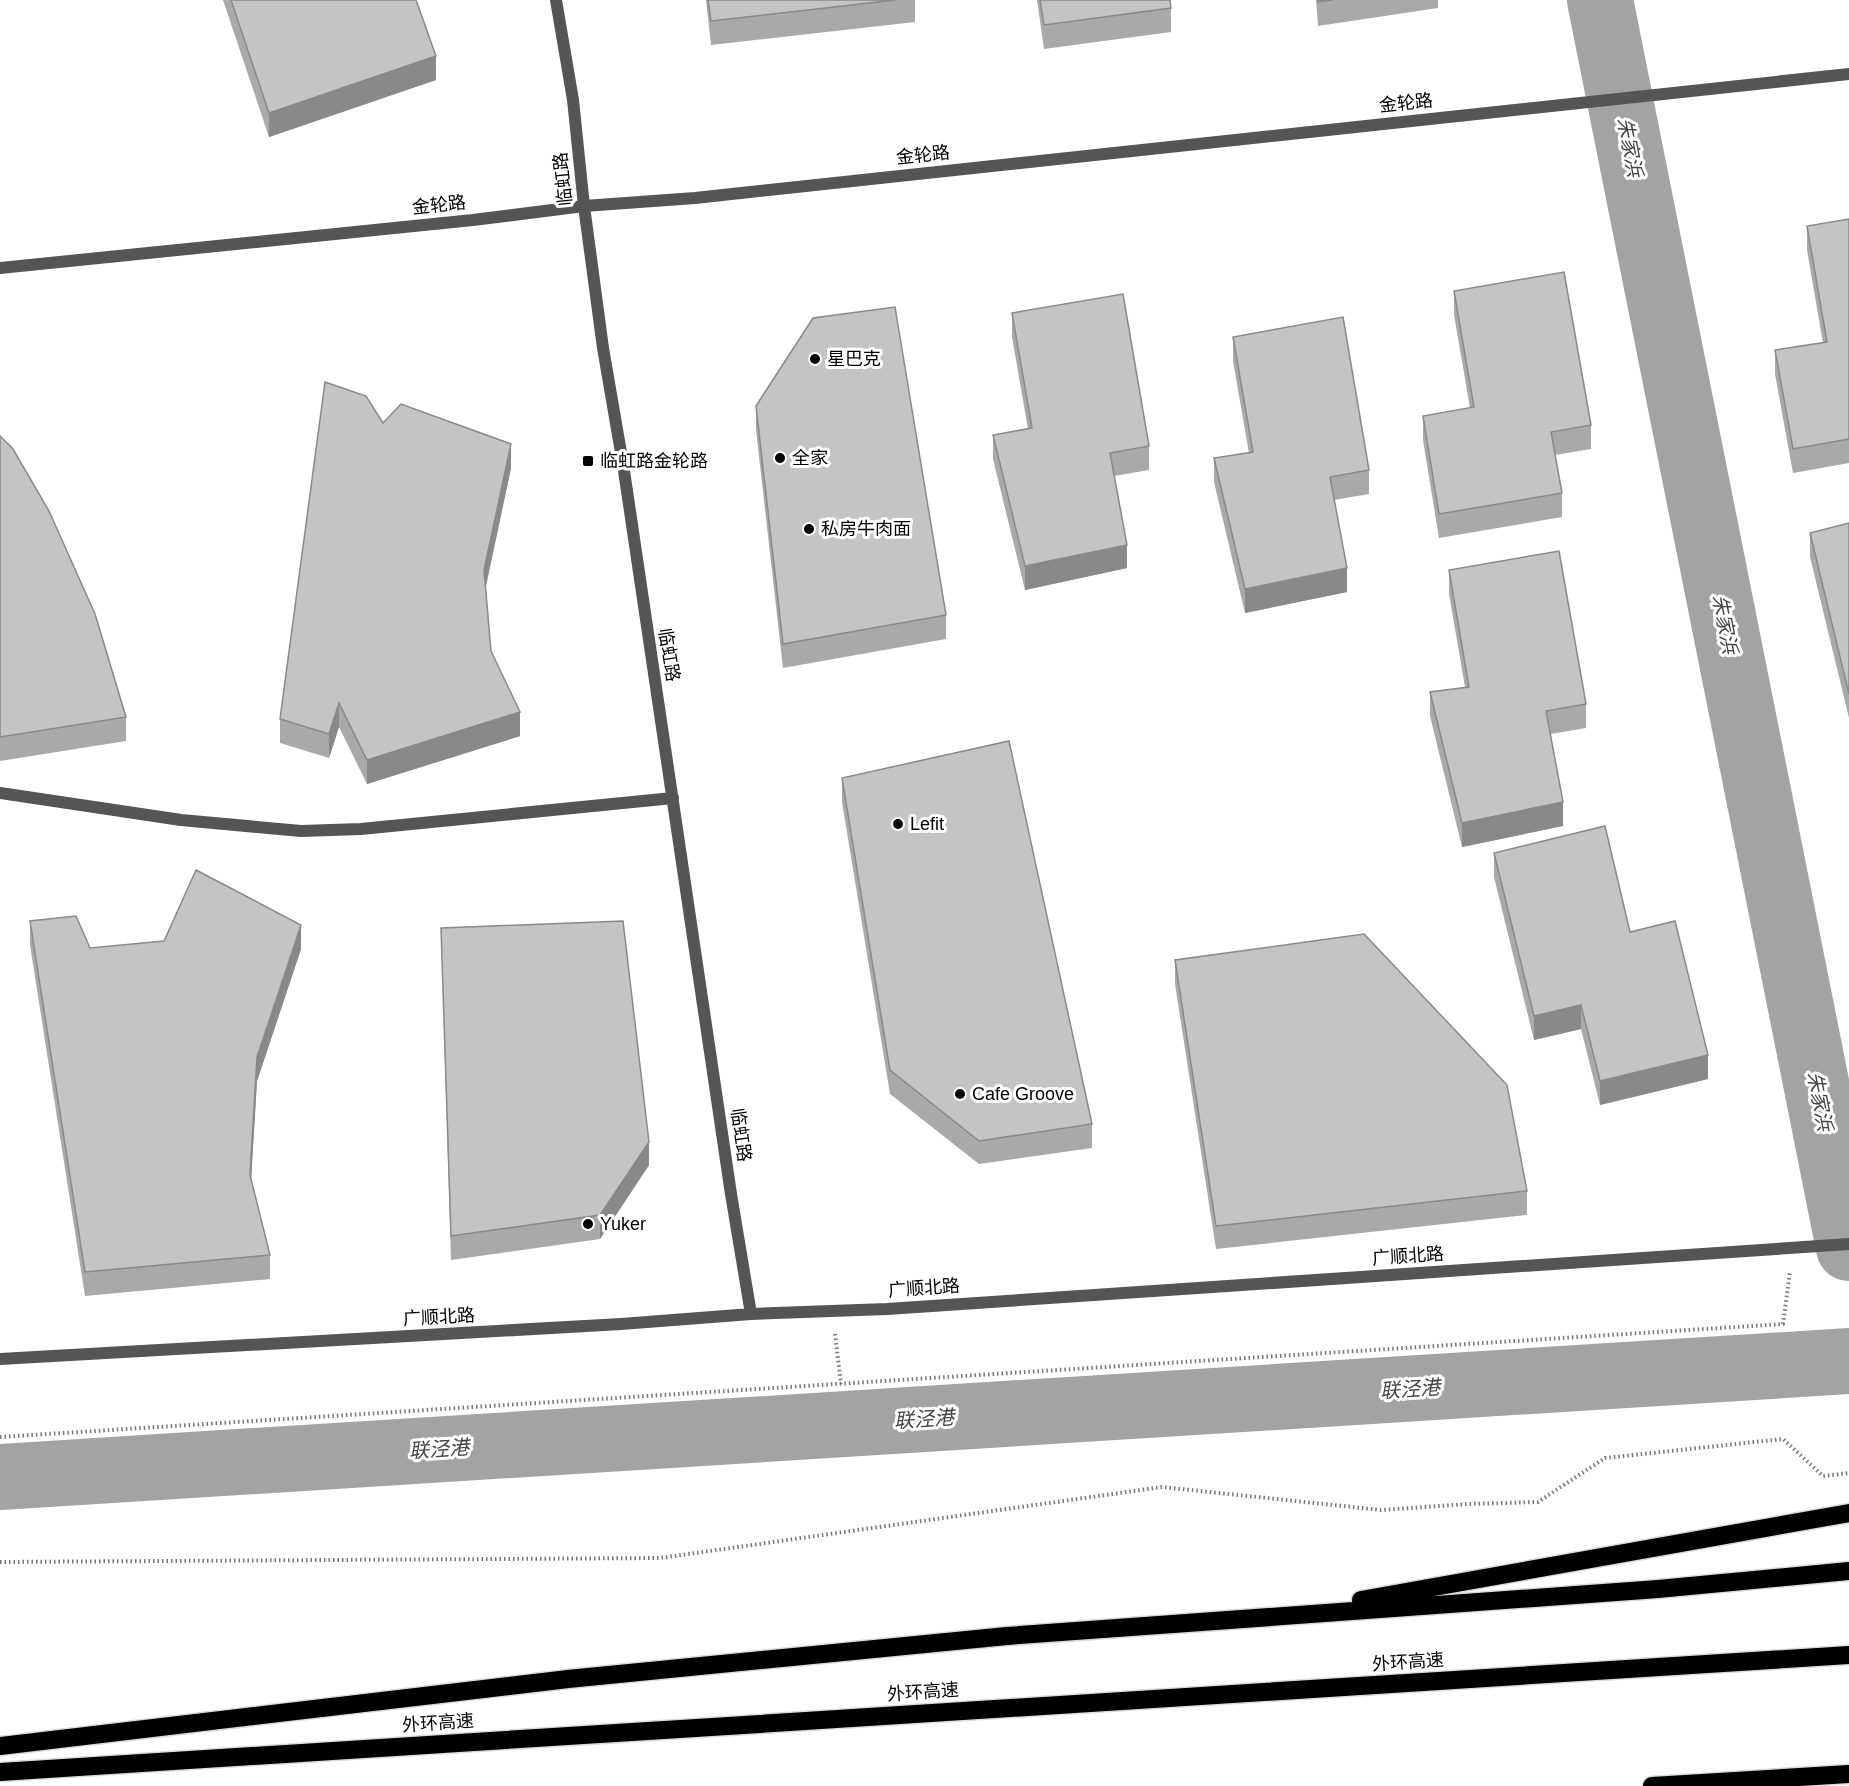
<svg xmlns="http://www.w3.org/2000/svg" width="1849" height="1786" viewBox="0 0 1849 1786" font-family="Arial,'Noto Sans SC',sans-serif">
  <rect width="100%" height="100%" fill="#fff"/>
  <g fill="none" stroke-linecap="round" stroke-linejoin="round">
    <path stroke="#a3a3a3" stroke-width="66" d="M 1600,0 L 1849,1248
      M 0,1477 L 1849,1361"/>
    <g stroke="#dbdbdb" stroke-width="21">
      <path id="motorway" d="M 1361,1600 L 1849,1513
        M 0,1746 L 568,1679 L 1007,1636 L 1658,1589 L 1849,1571
        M 0,1772 L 1849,1655
        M 1652,1786 L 1849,1774"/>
    </g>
    <path stroke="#777" stroke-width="4" stroke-dasharray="1.5 3" stroke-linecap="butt" d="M 835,1334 L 841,1384
      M 0,1437 L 1783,1324 L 1790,1272
      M 0,1562 L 660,1558 L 1162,1487 L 1381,1510 L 1469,1504 L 1538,1502 L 1605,1458 L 1783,1439 L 1823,1476 L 1849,1473"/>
    <path stroke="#555" stroke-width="12" d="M 0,793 L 181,820 L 301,831 L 361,829 L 673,798"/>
    <path stroke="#555" stroke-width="12" d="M 556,0 L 573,100 L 584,206 L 603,348 L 623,464 L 731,1194 L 751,1314
      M 0,268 L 473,220 L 584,206 L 695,198 L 1849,74
      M 0,1359 L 621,1324 L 751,1314 L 887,1309 L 1849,1244"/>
    <use href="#motorway" stroke="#000" stroke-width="18"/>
  </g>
  <path fill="#a9a9a9" d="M 223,0 L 416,0 L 436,80 L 269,137 Z
    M 706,0 L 915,0 L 915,22 L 711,45 Z
    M 1037,0 L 1170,0 L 1171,8 L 1171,32 L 1044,49 Z
    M 1316,0 L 1438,0 L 1438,8 L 1318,26 Z
    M 1849,219 L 1849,463 L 1793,473 L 1775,374 L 1775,350 L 1823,343 L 1807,250 L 1807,226 Z
    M 1454,291 L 1591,425 L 1591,449 L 1555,455 L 1562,493 L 1562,517 L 1439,538 L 1423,440 L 1423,416 L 1470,408 L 1454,315 Z
    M 1012,313 L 1149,446 L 1149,470 L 1114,476 L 1127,568 L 1025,590 L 993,459 L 993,435 L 1028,429 L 1012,337 Z
    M 1233,337 L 1369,470 L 1369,494 L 1334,500 L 1347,592 L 1245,613 L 1214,482 L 1214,458 L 1249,453 L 1233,361 Z
    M 756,406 L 946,615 L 946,639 L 783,668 L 756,430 Z
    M 383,423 L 511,468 L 486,587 L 491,651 L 520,736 L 367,784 L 339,727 L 329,758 L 280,743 L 280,719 Z
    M 0,436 L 126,717 L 126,741 L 0,761 Z
    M 1849,523 L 1849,718 L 1810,557 L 1810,533 Z
    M 1449,570 L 1586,704 L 1586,728 L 1551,734 L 1563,826 L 1462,847 L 1430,716 L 1430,692 L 1465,687 L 1449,594 Z
    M 842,778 L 1092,1124 L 1092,1148 L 979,1164 L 890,1094 L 842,802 Z
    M 1494,853 L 1630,932 L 1708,1079 L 1600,1105 L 1581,1029 L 1534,1040 L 1494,877 Z
    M 30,921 L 90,948 L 301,949 L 257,1081 L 251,1179 L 270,1255 L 270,1279 L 85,1296 L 30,945 Z
    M 441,928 L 649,1165 L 600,1239 L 451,1260 Z
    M 1175,960 L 1527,1191 L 1527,1215 L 1216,1249 L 1175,984 Z"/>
  <path fill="#898989" d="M 436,56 L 436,80 L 269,137 L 269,113 Z
    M 511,444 L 511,468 L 484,594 L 484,570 Z
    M 1127,545 L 1127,568 L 1025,590 L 1025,566 Z
    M 1347,568 L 1347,592 L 1245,613 L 1245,589 Z
    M 339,703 L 339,727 L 329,758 L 329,734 Z
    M 520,712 L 520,736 L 367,784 L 367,760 Z
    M 1563,802 L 1563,826 L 1462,847 L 1462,823 Z
    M 301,925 L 301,949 L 257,1081 L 250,1199 L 250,1175 L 257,1057 Z
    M 1581,1005 L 1581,1029 L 1534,1040 L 1534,1016 Z
    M 1708,1055 L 1708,1079 L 1600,1105 L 1600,1081 Z
    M 649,1142 L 649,1165 L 600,1239 L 600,1215 Z"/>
  <path fill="#c4c4c4" stroke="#898989" stroke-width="1.5" d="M 231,0 L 416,0 L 436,56 L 269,113 Z
    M 708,0 L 895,0 L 711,21 Z
    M 1040,0 L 1170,0 L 1171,8 L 1044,25 Z
    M 1318,0 L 1332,0 L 1318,2 Z
    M 1849,219 L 1849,439 L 1793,449 L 1775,350 L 1827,342 L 1807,226 Z
    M 1564,272 L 1591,425 L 1551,432 L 1562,493 L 1439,514 L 1423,416 L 1474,407 L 1454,291 Z
    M 1123,294 L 1149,446 L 1110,453 L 1127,545 L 1025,566 L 993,435 L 1032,428 L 1012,313 Z
    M 895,307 L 946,615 L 783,644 L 756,406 L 813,318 Z
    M 1343,317 L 1369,470 L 1330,477 L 1347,568 L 1245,589 L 1214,458 L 1253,452 L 1233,337 Z
    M 325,382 L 366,396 L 383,423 L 401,404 L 511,444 L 484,570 L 491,651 L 520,712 L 367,760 L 339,703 L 329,734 L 280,719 Z
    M 0,436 L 13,449 L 49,511 L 95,614 L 126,717 L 0,737 Z
    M 1849,523 L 1849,694 L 1810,533 Z
    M 1559,551 L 1586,704 L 1546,711 L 1563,802 L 1462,823 L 1430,692 L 1469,687 L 1449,570 Z
    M 1009,741 L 1092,1124 L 979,1141 L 890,1070 L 842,778 Z
    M 1605,826 L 1630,932 L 1675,921 L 1708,1055 L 1600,1081 L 1581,1005 L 1534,1016 L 1494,853 Z
    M 196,870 L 301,925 L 257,1057 L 250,1175 L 270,1255 L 85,1272 L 30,921 L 76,916 L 90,948 L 164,941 Z
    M 623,921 L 649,1142 L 600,1215 L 451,1236 L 441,928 Z
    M 1364,934 L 1507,1085 L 1527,1191 L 1216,1226 L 1175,960 Z"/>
  <g fill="#000" stroke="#fff" stroke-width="2">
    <circle cx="815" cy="359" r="6"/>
    <circle cx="780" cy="458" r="6"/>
    <rect x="582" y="455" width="12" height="12" rx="3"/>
    <circle cx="809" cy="529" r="6"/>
    <circle cx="898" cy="824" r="6"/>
    <circle cx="960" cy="1094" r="6"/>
    <circle cx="588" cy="1224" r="6"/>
  </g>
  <g text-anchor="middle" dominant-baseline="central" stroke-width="6" stroke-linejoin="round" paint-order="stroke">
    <g font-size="18" fill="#000" stroke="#fff">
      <text transform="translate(1406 103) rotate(-6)">金轮路</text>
      <text transform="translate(923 155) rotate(-6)">金轮路</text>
      <text transform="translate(563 179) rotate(-96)">临虹路</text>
      <text transform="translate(439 205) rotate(-6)">金轮路</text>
      <text transform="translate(669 655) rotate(81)">临虹路</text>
      <text transform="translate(741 1135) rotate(82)">临虹路</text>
      <text transform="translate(1408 1256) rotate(-4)">广顺北路</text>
      <text transform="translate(924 1288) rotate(-4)">广顺北路</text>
      <text transform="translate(439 1317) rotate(-3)">广顺北路</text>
      <text transform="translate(1408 1662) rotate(-4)">外环高速</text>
      <text transform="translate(923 1692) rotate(-4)">外环高速</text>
      <text transform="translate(438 1723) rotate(-4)">外环高速</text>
    </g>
    <g font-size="18" fill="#000" stroke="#fff" text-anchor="start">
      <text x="827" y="359">星巴克</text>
      <text x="792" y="458">全家</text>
      <text x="600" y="461">临虹路金轮路</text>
      <text x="821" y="529">私房牛肉面</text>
      <text x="910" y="824">Lefit</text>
      <text x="972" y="1094">Cafe Groove</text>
      <text x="600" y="1224">Yuker</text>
    </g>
    <g font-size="20" font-style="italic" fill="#444" stroke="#fff">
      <text transform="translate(1630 147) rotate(79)">朱家浜</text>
      <text transform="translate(1725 624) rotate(79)">朱家浜</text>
      <text transform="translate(1820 1101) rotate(79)">朱家浜</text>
      <text transform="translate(1410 1389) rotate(-4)">联泾港</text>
      <text transform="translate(924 1419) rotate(-4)">联泾港</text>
      <text transform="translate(439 1449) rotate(-4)">联泾港</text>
    </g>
  </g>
</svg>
